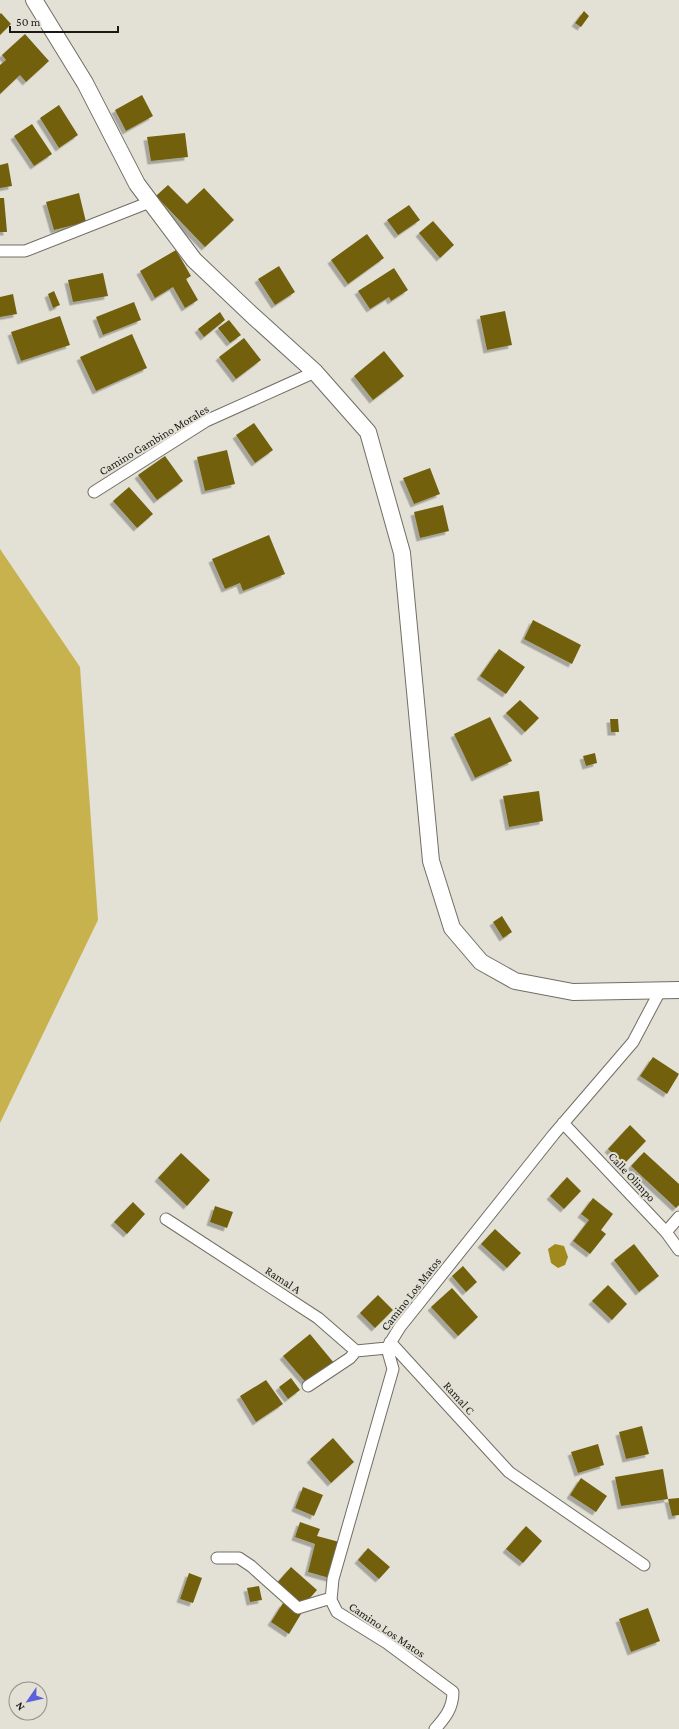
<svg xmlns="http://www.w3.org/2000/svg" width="679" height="1729" viewBox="0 0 679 1729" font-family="'Crimson Pro',serif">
  <defs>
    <filter id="shadow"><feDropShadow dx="-3.5" dy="3.5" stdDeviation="0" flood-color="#0004"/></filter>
  </defs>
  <rect width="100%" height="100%" fill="#e3e1d6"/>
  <path fill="#c8b24e" d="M 0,549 L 80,667 L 98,920 L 0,1123 Z"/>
  <path fill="#a08a1d" d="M 555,1244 L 564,1246 L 568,1257 L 565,1265 L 558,1268 L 551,1263 L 548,1249 Z"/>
  <path fill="#72610c" filter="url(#shadow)" d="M 584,11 L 589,16 L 581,27 L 575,23 Z
    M 1,13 L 11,24 L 0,35 L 0,14 Z
    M 25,34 L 49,61 L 26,82 L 20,75 L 0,94 L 0,65 L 6,60 L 2,55 Z
    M 142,95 L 153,116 L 126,131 L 115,110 Z
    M 59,105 L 78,135 L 59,148 L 40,118 Z
    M 32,124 L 52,154 L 34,166 L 14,136 Z
    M 185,133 L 188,157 L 151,161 L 147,137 Z
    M 8,163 L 12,186 L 0,188 L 0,165 Z
    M 168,185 L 187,204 L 204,188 L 234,220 L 205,247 L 156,196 Z
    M 79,193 L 86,222 L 54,230 L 46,202 Z
    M 0,198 L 4,198 L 7,232 L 0,232 Z
    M 409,205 L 420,220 L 398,235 L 387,220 Z
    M 433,221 L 454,245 L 440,258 L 419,233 Z
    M 367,234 L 384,258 L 348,284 L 331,260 Z
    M 176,250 L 191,276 L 186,279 L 198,300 L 185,308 L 173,287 L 155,298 L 140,271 Z
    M 279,266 L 295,292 L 275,305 L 258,279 Z
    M 394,268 L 408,290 L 391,301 L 389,297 L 370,309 L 358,291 Z
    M 103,273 L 108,296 L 73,302 L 68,280 Z
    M 54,291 L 60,305 L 53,308 L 48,294 Z
    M 13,294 L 17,314 L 0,317 L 0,297 Z
    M 134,302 L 141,320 L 103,335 L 96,317 Z
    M 505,311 L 512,345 L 487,350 L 480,316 Z
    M 220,312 L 225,320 L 204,337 L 198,329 Z
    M 60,316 L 70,345 L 21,361 L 11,332 Z
    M 229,320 L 241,335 L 230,343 L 218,328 Z
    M 132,334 L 147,368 L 96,391 L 80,357 Z
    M 244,338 L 261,360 L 236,379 L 219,357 Z
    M 384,351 L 404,376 L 373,400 L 354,376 Z
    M 254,423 L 273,450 L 255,463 L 236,435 Z
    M 227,450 L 235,484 L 205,491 L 197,457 Z
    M 165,456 L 183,481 L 157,500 L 138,475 Z
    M 430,468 L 440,494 L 414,504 L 403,478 Z
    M 129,487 L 153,514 L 137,528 L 113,501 Z
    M 443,505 L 449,531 L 420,538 L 414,512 Z
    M 269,535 L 285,574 L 243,591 L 240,583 L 225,589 L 212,559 Z
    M 533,620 L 581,645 L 572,664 L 524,639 Z
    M 499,649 L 525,667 L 506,694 L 480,676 Z
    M 520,700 L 539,718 L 525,732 L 506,713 Z
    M 490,717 L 512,761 L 475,778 L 454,734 Z
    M 610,719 L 618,719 L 619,732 L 611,732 Z
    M 595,753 L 597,763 L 586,766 L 583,756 Z
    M 539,791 L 543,821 L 509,827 L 503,796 Z
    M 502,916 L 512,932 L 503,938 L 493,922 Z
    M 653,1057 L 679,1074 L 667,1094 L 640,1076 Z
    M 630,1125 L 646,1141 L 624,1164 L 608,1149 Z
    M 644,1152 L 679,1184 L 679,1205 L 676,1208 L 631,1166 Z
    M 181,1153 L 210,1180 L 187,1206 L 158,1178 Z
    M 567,1177 L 581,1191 L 564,1209 L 550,1196 Z
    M 593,1198 L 613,1214 L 601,1230 L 606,1234 L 590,1254 L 573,1241 L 589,1220 L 581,1214 Z
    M 133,1202 L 145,1214 L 127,1234 L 114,1222 Z
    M 215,1206 L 233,1212 L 227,1228 L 210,1222 Z
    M 495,1229 L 521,1253 L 507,1268 L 481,1244 Z
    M 634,1244 L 659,1276 L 639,1292 L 614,1260 Z
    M 463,1266 L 477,1282 L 466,1292 L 452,1276 Z
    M 608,1285 L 627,1304 L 612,1320 L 592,1301 Z
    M 452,1288 L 478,1317 L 458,1336 L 431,1307 Z
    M 378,1295 L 393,1310 L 375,1328 L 360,1313 Z
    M 310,1334 L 334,1363 L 308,1385 L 283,1356 Z
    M 291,1378 L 300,1390 L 288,1399 L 279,1387 Z
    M 266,1380 L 283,1404 L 256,1422 L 240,1396 Z
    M 642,1426 L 649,1454 L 626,1459 L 619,1432 Z
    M 333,1438 L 354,1462 L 331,1483 L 310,1459 Z
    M 598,1444 L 604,1465 L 578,1473 L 571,1452 Z
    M 663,1469 L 668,1499 L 621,1506 L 615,1477 Z
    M 581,1478 L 607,1496 L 596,1512 L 570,1495 Z
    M 303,1487 L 323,1495 L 314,1516 L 295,1508 Z
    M 679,1498 L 679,1515 L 672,1516 L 668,1499 Z
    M 300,1522 L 320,1529 L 317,1536 L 343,1543 L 333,1579 L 308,1572 L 315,1544 L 295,1537 Z
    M 526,1526 L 542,1541 L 523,1563 L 506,1549 Z
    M 368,1548 L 390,1567 L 379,1579 L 358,1560 Z
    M 291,1567 L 317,1590 L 302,1607 L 276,1584 Z
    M 189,1573 L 202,1578 L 193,1603 L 180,1599 Z
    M 259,1586 L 262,1600 L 250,1602 L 247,1588 Z
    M 283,1603 L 301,1614 L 289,1634 L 271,1622 Z
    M 648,1608 L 660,1641 L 631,1652 L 619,1619 Z"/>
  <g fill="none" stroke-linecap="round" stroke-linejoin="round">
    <g stroke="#706e64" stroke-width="13">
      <path id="street" d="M 0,251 L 25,251 L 150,202
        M 94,492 L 206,421 L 315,372
        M 563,1123 L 666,1232 L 679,1250
        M 166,1219 L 318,1318 L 356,1351 L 387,1348
        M 666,1232 L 679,1217
        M 390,1342 L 509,1472 L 644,1565
        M 308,1386 L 350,1358 L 356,1351
        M 217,1558 L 239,1558 L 251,1566 L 298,1608 L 331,1598
        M 435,1729 C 445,1718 453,1708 453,1692 L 387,1643 L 337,1612 L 331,1600 L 333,1579 L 393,1369 L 387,1348 L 400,1327 L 554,1134 L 633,1042 L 661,989"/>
    </g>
    <g stroke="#706e64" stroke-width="18">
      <path id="secondary" d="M 34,0 L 85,83 L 137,184 L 194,260 L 252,315 L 315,372 L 368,432 L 402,553 L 431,861 L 452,928 L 481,962 L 515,981 L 573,992 L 679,990"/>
    </g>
    <use href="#street" stroke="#fff" stroke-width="11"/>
    <use href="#secondary" stroke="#fff" stroke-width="16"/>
  </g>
  <g text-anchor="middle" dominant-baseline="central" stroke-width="4" stroke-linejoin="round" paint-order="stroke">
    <g font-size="12" fill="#1a1915" stroke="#e3e1d6">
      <text transform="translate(154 440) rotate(-31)">Camino Gambino Morales</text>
      <text transform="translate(632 1177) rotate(47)">Calle Olimpo</text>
      <text transform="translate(283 1280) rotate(33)">Ramal A</text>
      <text transform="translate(411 1294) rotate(-52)">Camino Los Matos</text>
      <text transform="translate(459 1398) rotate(48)">Ramal C</text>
      <text transform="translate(387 1630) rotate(34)">Camino Los Matos</text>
    </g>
  </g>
  <g transform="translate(28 1701) rotate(236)"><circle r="19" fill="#e3e1d6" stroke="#939189"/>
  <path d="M0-3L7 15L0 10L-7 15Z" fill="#5c61d9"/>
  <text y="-6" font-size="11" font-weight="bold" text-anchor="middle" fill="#1a1915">N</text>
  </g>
  <path d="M10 26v6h108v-6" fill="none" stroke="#1a1915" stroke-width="2"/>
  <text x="16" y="26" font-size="12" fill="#1a1915" stroke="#e3e1d6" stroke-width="3" paint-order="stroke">50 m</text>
</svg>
